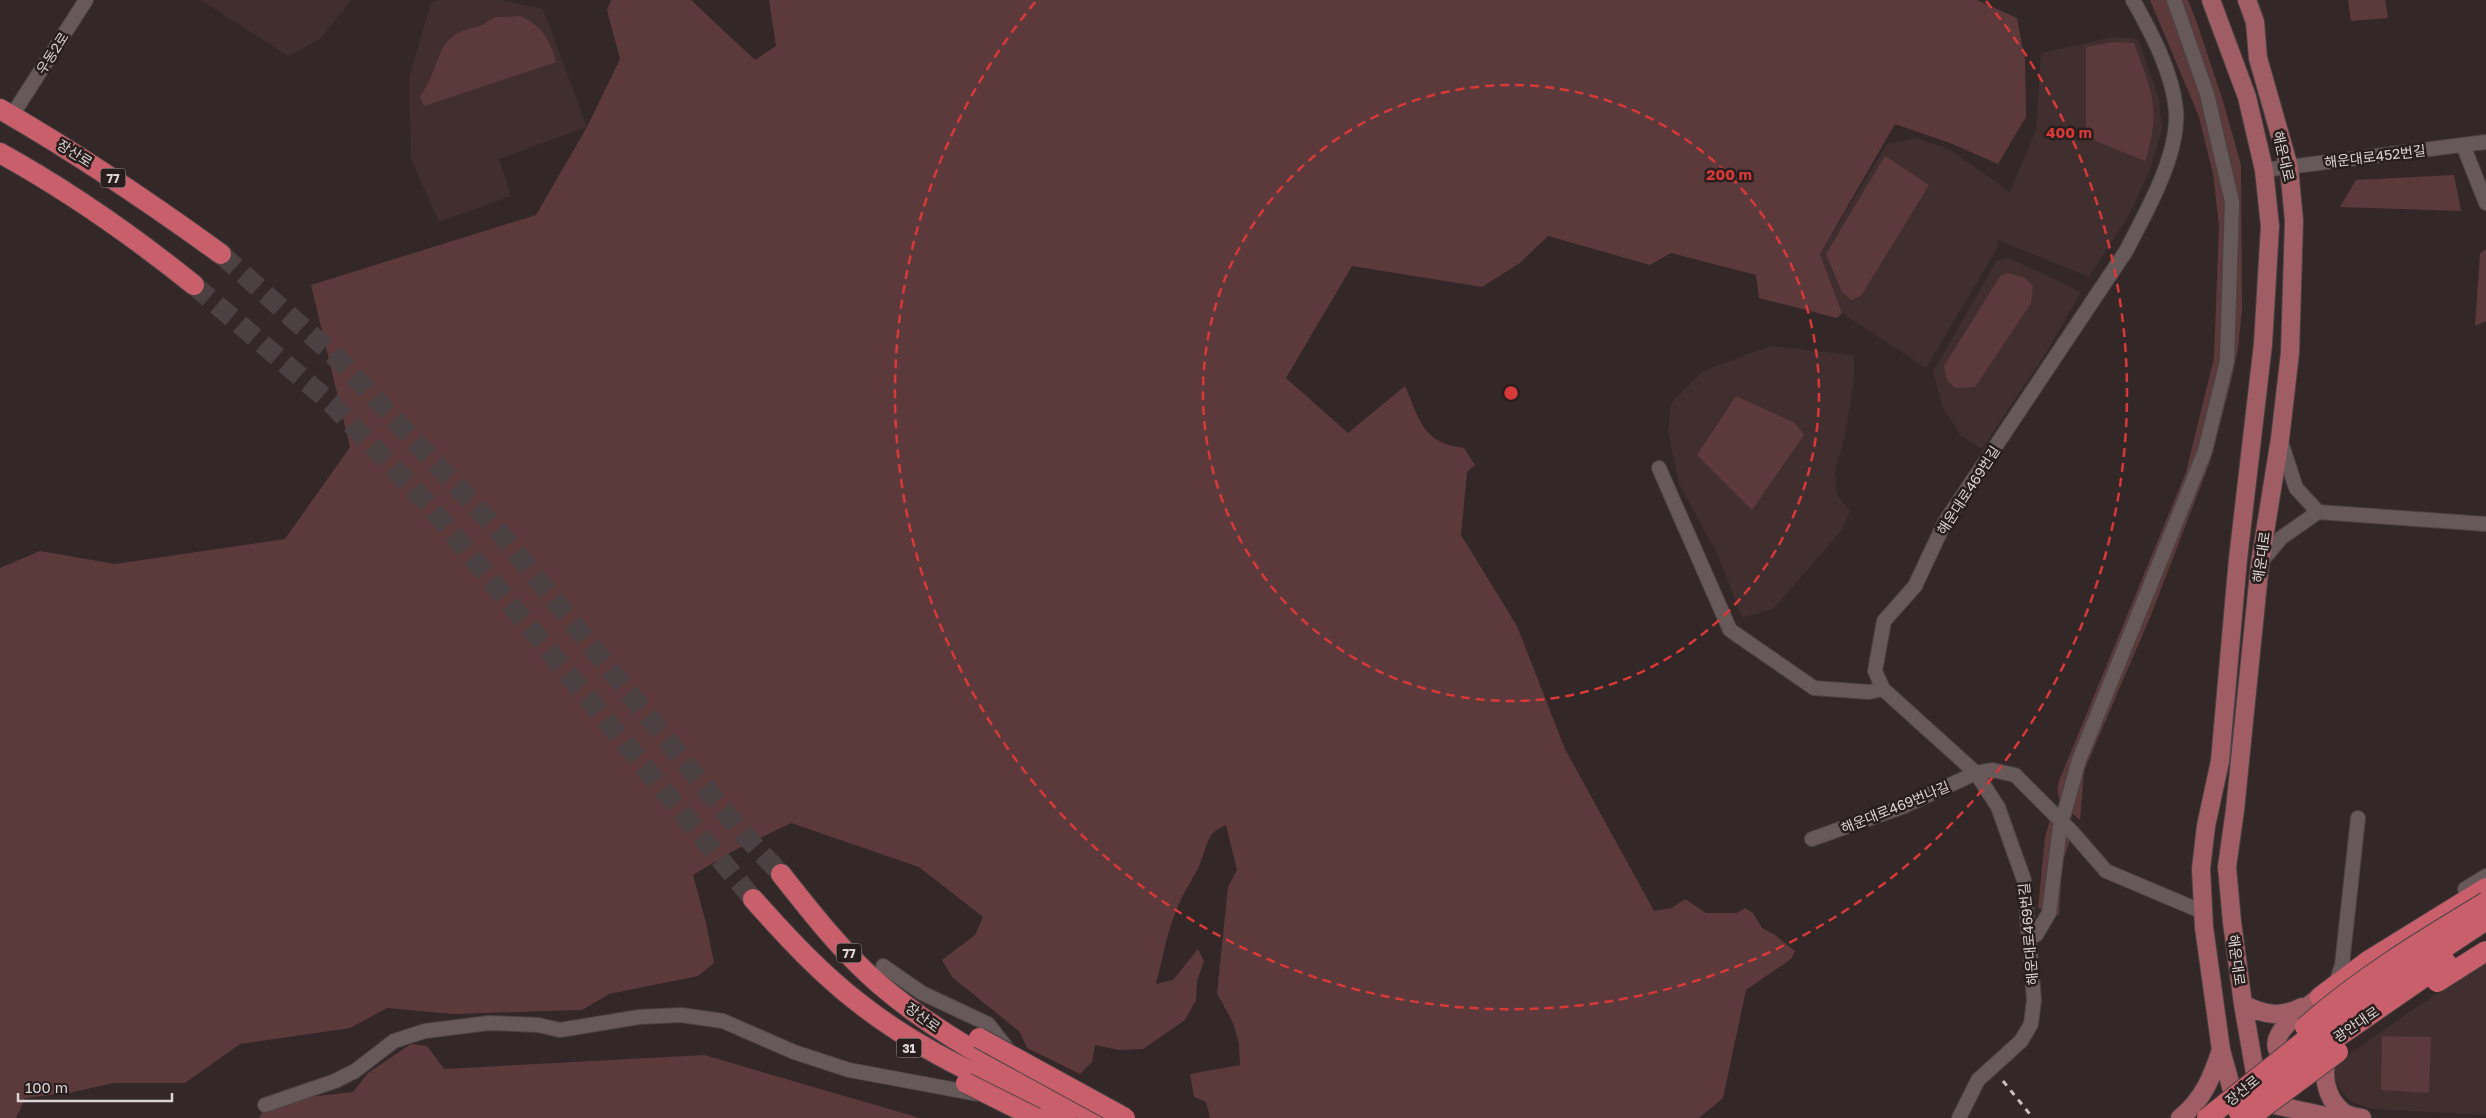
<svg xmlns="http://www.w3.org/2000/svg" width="2486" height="1118" viewBox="0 0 2486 1118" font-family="'Golos Text','Noto Sans KR',sans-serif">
  <rect width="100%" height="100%" fill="#332728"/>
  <path fill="#412f30" d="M 201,0 L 351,0 L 320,39 L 288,56 Z
    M 435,0 L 500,0 L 543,9 L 587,127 L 499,159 L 511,196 L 439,222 L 411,159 L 409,77 L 431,3 Z
    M 2113,37 L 2138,39 L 2159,99 L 2162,129 L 2150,170 L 2130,213 L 2089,277 L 1998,240 L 1998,247 L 1926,368 L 1842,313 L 1820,254 L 1887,144 L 1916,138 L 1951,150 L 2010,192 L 2036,130 L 2041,53 Z
    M 2009,258 L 2081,292 L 2046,353 L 1982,449 L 1961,436 L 1943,408 L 1933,372 L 1997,260 Z
    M 1770,346 L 1854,355 L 1854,381 L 1845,435 L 1835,472 L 1837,495 L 1850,511 L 1842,530 L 1773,609 L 1742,618 L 1718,555 L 1679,484 L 1668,431 L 1671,403 L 1703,371 Z
    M 2486,959 L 2486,1115 L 2372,1109 L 2350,1101 L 2342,1092 L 2329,1068 Z"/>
  <path fill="#5c3a3c" d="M 611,0 L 691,0 L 755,60 L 776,46 L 769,0 L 1977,0 L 2017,18 L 2025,60 L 2026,117 L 1998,164 L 1950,143 L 1895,124 L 1820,254 L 1842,313 L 1837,318 L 1759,298 L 1756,275 L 1671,253 L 1650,265 L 1548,236 L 1520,263 L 1482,287 L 1352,266 L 1286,378 L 1348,433 L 1405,386 C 1420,420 1422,443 1464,448 L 1475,465 L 1467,472 L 1461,535 L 1517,626 L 1565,749 L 1654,911 L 1672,908 L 1685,899 L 1706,913 L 1737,913 L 1745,908 L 1753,913 L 1762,928 L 1775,935 L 1795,951 L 1791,959 L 1746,990 L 1723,1098 L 1699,1118 L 1210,1118 L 1206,1102 L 1194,1097 L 1190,1074 L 1240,1065 L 1239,1044 L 1233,1023 L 1217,993 L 1228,887 L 1237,870 L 1226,825 C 1206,833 1208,844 1201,861 C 1195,877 1184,891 1178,906 C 1167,931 1163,958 1156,984 L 1173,980 L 1198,949 L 1204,961 L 1197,981 L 1196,1000 L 1185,1020 L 1143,1049 L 1119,1050 L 1095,1045 L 1092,1062 L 1080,1074 L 1027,1048 L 1020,1032 L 952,977 L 942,960 L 975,935 L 983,917 L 919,867 L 791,823 L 733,851 L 693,875 L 706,923 L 714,963 L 698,976 L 609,994 L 582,1010 L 453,1014 L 387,1008 L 350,1028 L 240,1044 L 185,1083 L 113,1083 L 69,1093 L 25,1098 L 16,1118 L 0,1118 L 0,568 L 40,551 L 115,564 L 285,539 L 350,447 L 311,285 L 536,215 L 587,127 L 620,59 L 607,10 Z
    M 2150,0 L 2188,0 L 2198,26 L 2223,101 L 2241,165 L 2242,310 L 2238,349 L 2230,386 L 2210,462 L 2151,615 L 2084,771 L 2080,820 C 2065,807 2054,802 2059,781 L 2186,472 L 2214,358 L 2219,226 L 2213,174 L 2199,117 Z
    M 2348,0 L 2385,0 L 2388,18 L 2351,21 Z
    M 520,16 C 542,25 550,40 556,62 L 424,106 L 420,96 C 431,82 433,69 441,52 C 448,34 463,30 480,26 C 486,24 491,18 497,17 C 505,17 512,17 520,16 Z
    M 2113,42 L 2134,43 C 2151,90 2162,110 2145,161 L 2098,142 L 2086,134 L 2086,47 Z
    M 1885,156 L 1929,185 L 1861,296 L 1851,300 L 1842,292 L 1826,254 Z
    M 2454,175 L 2461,211 L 2340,207 L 2356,180 Z
    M 2486,249 L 2486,321 L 2475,326 L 2480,254 Z
    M 2008,273 L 2025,278 L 2033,286 L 2031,303 L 1975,387 L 1955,388 L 1947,380 L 1944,366 L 2001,275 Z
    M 1736,396 L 1795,423 L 1804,435 L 1752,510 L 1697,455 Z
    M 2050,819 L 2070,840 L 2062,863 L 2059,916 L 2038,908 L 2045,838 Z
    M 2382,1036 L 2431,1037 L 2429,1093 L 2381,1090 Z
    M 411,1044 L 427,1046 L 444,1069 L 704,1055 L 920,1118 L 259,1118 L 264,1110 L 308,1097 L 353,1092 L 368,1073 Z"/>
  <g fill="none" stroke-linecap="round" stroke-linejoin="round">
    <path stroke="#4c4142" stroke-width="20" stroke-dasharray="20 10" stroke-linecap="butt" d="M 221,254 L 340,361 L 498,530 L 737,827 L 781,874
      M 194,285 L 331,403 L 430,506 L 753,899"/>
    <g stroke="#4c4344" stroke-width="16">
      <path id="minor" d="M 18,106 L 86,0
        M 2463,145 L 2486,203
        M 2264,170 L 2486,142
        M 2280,439 L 2296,488 L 2318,512
        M 1659,468 L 1730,630 L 1814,688 L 1869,692 L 1883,689
        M 2260,563 L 2281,538 L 2318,512 L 2486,524
        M 2064,814 L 2079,760 L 2205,451 L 2227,361 L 2232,202 L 2207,94 L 2174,0
        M 1812,839 L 1902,807 L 1976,773 L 1992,770 L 2015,775 L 2073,833 L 2106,871 L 2203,912
        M 2465,889 L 2486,876
        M 2036,935 L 2049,913 L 2060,827
        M 883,966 L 922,993 L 988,1024 L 1009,1051
        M 2338,977 L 2342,965 L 2358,818
        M 265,1105 L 335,1081 L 355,1071 L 394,1041 L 425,1031 L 489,1023 L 538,1025 L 560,1030 L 639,1017 L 681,1015 L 723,1021 L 794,1052 L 849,1070 L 978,1094
        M 1959,1118 L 1978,1080 L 2021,1041 L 2031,1024 L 2034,1000 L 2024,880 L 1998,807 L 1976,773 L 1883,689 L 1875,671 L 1884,621 L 1915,586 L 1945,522 L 2126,251 C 2146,212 2179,156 2176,111 C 2173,73 2151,32 2133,0"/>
    </g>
    <g stroke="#4c4344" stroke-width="20">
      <path id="major" d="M 2211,0 L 2247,97 L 2264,170 L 2270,226 L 2263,344 L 2238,559 L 2220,761 L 2206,826 L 2201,869 L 2204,927 L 2221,1050 L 2237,1108
        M 2247,0 L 2255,22 L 2258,58 L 2289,167 L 2294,221 L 2290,353 L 2280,439 L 2260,563 L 2235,810 L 2227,867 L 2232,922 L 2243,1004 L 2258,1090
        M 2243,1004 C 2263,1015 2281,1018 2302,1007
        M 2329,1053 C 2321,1072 2325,1098 2343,1112 C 2348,1116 2356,1117 2362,1118
        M 2295,1060 C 2288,1060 2281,1057 2278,1051 C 2268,1032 2307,1007 2320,997
        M 2261,1102 L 2335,1118
        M 2180,1118 C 2203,1100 2212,1077 2221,1050"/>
    </g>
    <g stroke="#4c4344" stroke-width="22">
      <path id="highway" d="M 0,109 C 77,153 149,202 221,254
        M 0,153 C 69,191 133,236 194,285
        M 781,874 C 811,912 842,952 879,984 C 945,1041 1024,1078 1099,1118
        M 753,899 C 786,936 820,973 859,1003 C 922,1053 995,1083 1066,1118
        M 2320,997 L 2368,961 L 2486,888"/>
    </g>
    <use href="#minor" stroke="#67595a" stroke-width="14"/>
    <use href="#major" stroke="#a15d64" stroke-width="18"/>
    <use href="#highway" stroke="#c85f6b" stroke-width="20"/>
    <path stroke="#c8bfc0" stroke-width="3" stroke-dasharray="6 6" stroke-linecap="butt" d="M 2003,1081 L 2033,1118"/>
    <g stroke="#4c4344" stroke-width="22" stroke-linecap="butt">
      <path id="highway-bridge" d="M 2437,982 L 2486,951
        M 2305,1027 C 2360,978 2423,940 2486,902
        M 979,1038 L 1125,1118
        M 966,1083 L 1036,1118
        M 2238,1111 L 2294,1067 L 2446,962
        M 2207,1118 L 2304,1041 L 2486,920
        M 2249,1118 L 2338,1052"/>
    </g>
    <use href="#highway-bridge" stroke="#c85f6b" stroke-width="20"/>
  </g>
  <g fill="none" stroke="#d73939" stroke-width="2.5" stroke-dasharray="9 6">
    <circle cx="1511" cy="393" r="308"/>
    <path d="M1986 1A616 616 0 1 1 1036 1"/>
  </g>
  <g text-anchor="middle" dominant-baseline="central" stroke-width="5" stroke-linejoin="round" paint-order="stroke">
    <g fill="#291e1e" stroke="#a69d9d" stroke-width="1">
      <rect x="100.5" y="168.5" width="25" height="19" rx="4"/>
      <rect x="836.5" y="943.5" width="25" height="19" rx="4"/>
      <rect x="896.5" y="1038.5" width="25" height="19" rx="4"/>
    </g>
    <g font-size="12" font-weight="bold" fill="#dcd4d4">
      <text x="113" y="178">77</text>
      <text x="849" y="953">77</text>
      <text x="909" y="1048">31</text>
    </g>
    <g font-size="14" fill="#dcd4d4" stroke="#291e1e">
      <text transform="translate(52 53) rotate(-57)">우동2로</text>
      <text transform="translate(75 153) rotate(32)">장산로</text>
      <text transform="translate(2284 156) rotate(77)">해운대로</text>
      <text transform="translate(2375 156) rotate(-7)">해운대로452번길</text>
      <text transform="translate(1968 490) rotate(-57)">해운대로469번길</text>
      <text transform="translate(2261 557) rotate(-82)">해운대로</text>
      <text transform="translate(1895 807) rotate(-22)">해운대로469번나길</text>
      <text transform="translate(2028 934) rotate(-95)">해운대로469번길</text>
      <text transform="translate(2237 960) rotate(82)">해운대로</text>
      <text transform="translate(923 1017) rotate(36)">장산로</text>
      <text transform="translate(2356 1024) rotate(-34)">광안대로</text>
      <text transform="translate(2242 1090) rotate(-39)">장산로</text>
    </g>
  </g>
  <circle cx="1511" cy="393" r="8" fill="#d73939" stroke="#291e1e" stroke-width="2.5"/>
  <g font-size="15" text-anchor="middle" font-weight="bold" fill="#d73939" stroke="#291e1e" stroke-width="5" stroke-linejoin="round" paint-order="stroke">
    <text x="2069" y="138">400 m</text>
    <text x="1729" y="180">200 m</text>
  </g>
  <path d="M18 1093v8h154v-8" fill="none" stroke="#dcd4d4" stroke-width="2.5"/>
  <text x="25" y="1093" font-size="15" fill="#dcd4d4" stroke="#291e1e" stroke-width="4" paint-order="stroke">100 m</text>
</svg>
